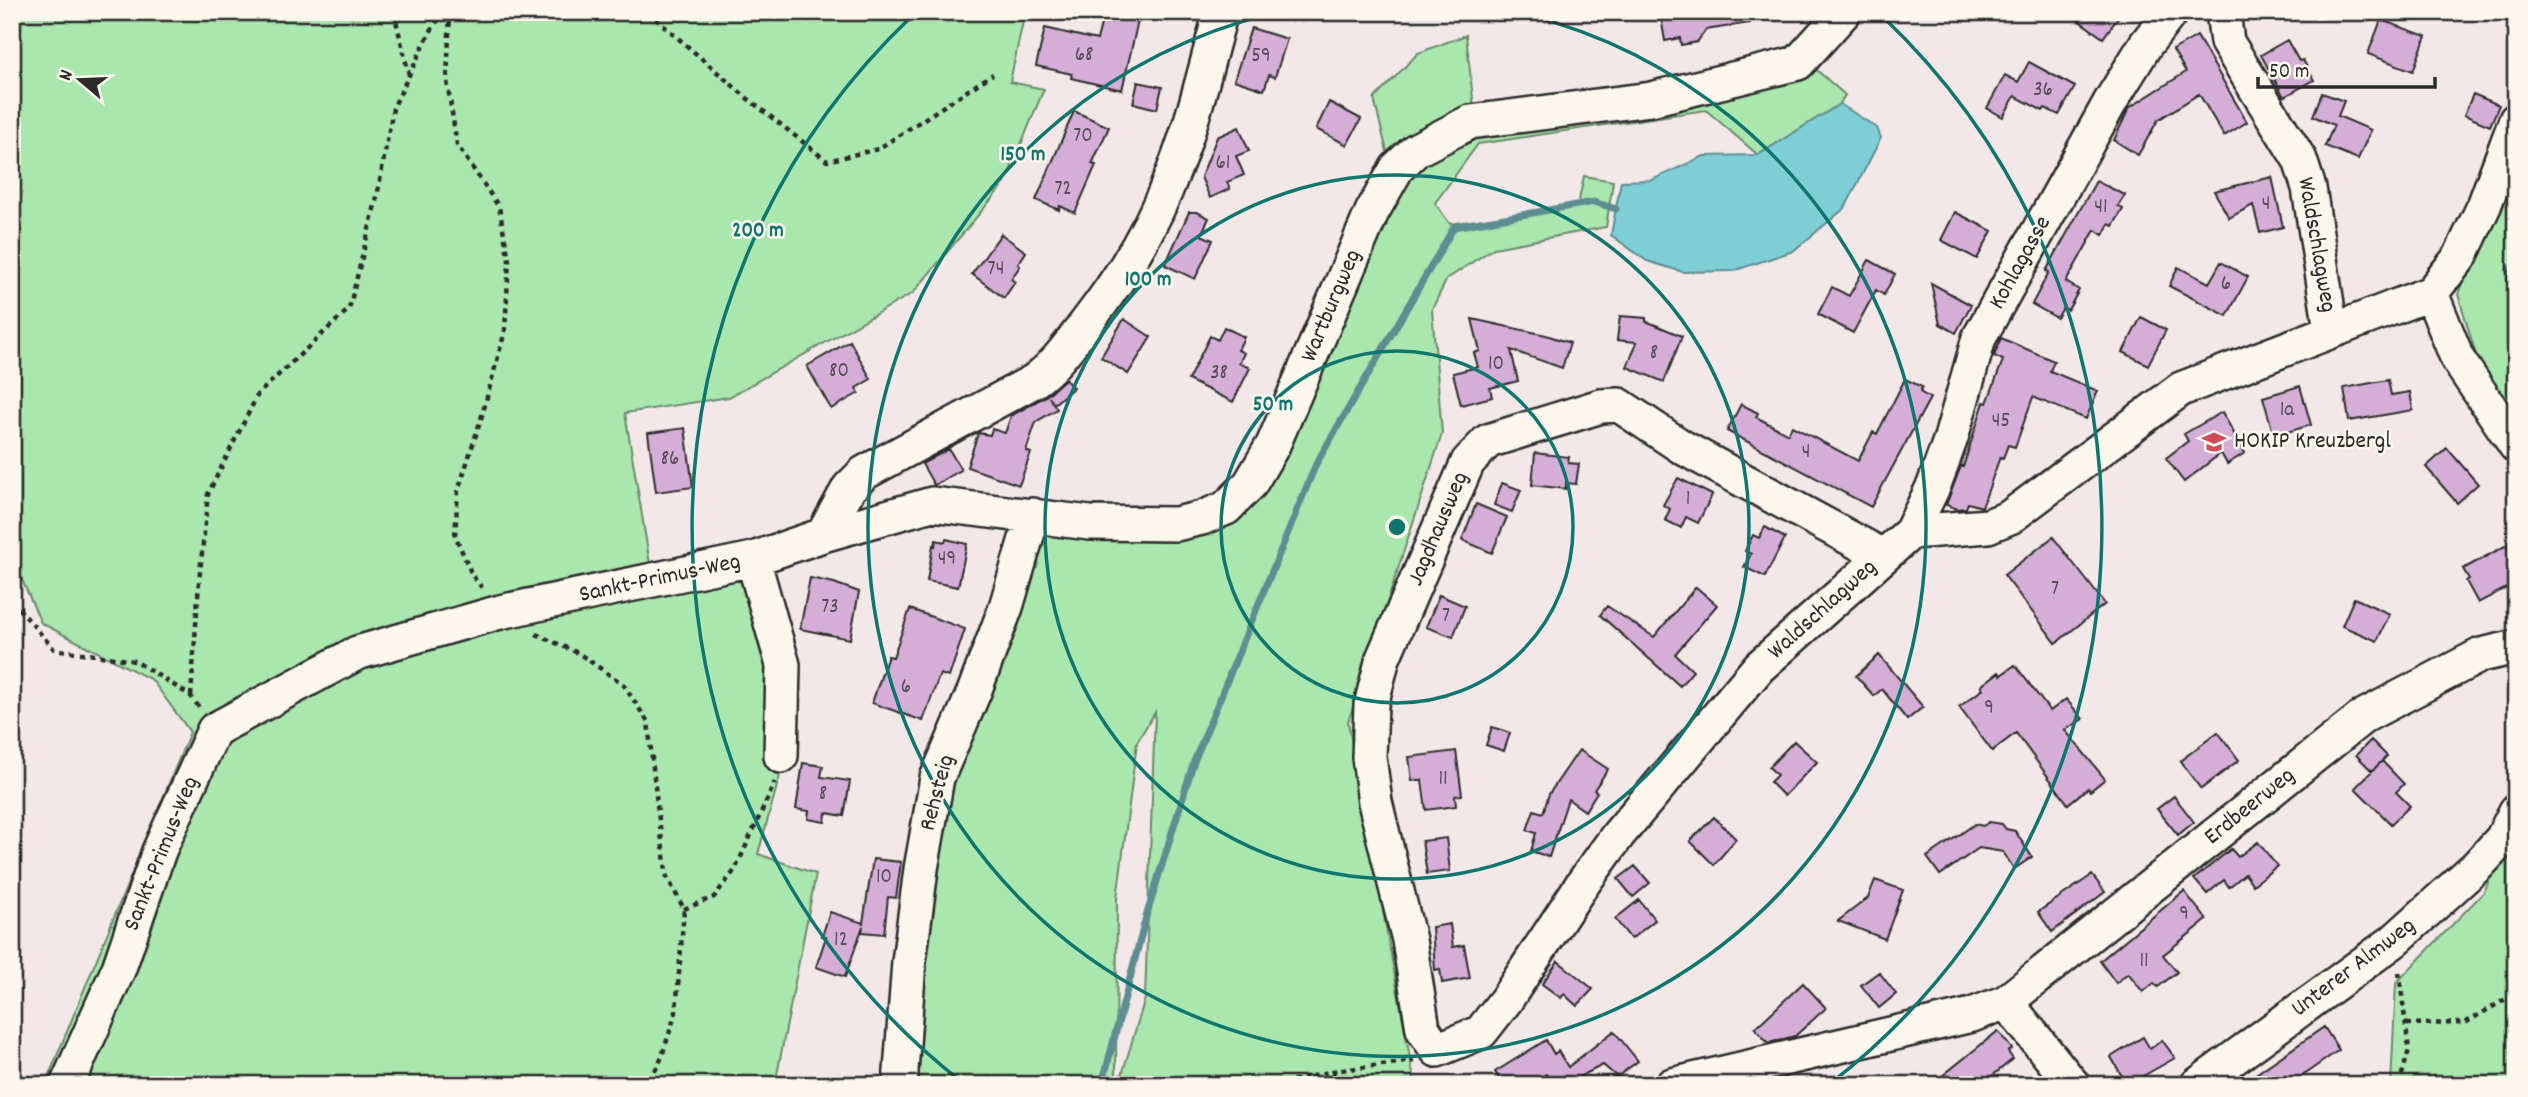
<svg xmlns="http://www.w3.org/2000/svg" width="2528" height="1097" viewBox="0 0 2528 1097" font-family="Dekko,sans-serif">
  <rect width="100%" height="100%" fill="#f3e8e8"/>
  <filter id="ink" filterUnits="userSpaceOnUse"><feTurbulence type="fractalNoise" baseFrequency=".0143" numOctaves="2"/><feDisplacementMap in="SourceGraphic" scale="14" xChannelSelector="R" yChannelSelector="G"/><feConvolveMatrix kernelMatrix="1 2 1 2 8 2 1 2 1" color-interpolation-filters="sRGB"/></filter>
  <g filter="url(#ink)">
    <path fill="#a9e7ae" stroke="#6a896c" stroke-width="2" d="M 12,12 L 1025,12 L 1010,82 L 1044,89 L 1005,183 L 913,293 L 729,397 L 625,413 L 655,594 L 747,577 L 784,761 L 758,854 L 816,874 L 775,1085 L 45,1085 L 190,732 L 152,680 L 41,623 L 12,557 Z
      M 1466,35 L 1474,108 L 1674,82 L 1793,49 L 1845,95 L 1840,104 L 1758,155 L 1706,110 L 1478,144 L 1435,203 L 1450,224 L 1578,205 L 1584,176 L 1613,181 L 1606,227 L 1494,248 L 1447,279 L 1432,309 L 1442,434 L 1348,722 L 1415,1085 L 1119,1085 L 1145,998 L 1155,712 L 1137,742 L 1117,899 L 1116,1085 L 908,1085 L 930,849 L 1041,531 L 1236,513 L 1396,188 L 1374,99 L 1418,53 Z
      M 2516,144 L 2516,425 L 2480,368 L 2458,294 Z
      M 2516,818 L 2516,1085 L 2391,1085 L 2396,983 L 2484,892 Z"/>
    <path fill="#7ecfd5" stroke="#5d8d91" stroke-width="2" d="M 1840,104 L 1877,128 L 1881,138 L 1845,208 L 1793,251 L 1733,271 L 1683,272 L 1647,261 L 1611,235 L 1621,181 L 1652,180 L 1704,156 L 1758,155 Z"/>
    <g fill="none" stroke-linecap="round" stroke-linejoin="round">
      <path stroke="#5d8d91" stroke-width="7" d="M 2509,269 L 2516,314
        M 1102,1085 L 1146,917 L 1193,764 L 1316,464 L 1454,227 L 1594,202 L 1616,209"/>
    </g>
    <path fill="#d4aed7" stroke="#2b2b2b" stroke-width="2" d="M 1104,12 L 1140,12 L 1122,90 L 1071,78 L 1072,74 L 1036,66 L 1045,28 L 1097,40 Z
      M 1660,12 L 1749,12 L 1750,23 L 1706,30 L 1697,42 L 1681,45 L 1680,38 L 1665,41 Z
      M 2067,12 L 2122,12 L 2103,38 Z
      M 2381,20 L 2426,36 L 2413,71 L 2368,54 Z
      M 1251,28 L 1287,39 L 1275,77 L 1269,75 L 1264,90 L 1234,80 Z
      M 2197,36 L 2247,122 L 2224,136 L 2199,94 L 2158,120 L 2138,155 L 2114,140 L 2129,108 L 2186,72 L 2173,50 Z
      M 2287,40 L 2299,61 L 2303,60 L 2314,80 L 2284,97 L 2261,55 Z
      M 2029,62 L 2075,87 L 2059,115 L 2045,108 L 2043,111 L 2015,96 L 2003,117 L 1987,108 L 2005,75 L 2018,82 Z
      M 1138,82 L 1162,87 L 1157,109 L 1133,103 Z
      M 2322,93 L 2344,101 L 2338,116 L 2371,130 L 2358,159 L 2325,146 L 2334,125 L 2313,116 Z
      M 2473,94 L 2499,105 L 2490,126 L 2464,115 Z
      M 1329,102 L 1361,119 L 1347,145 L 1316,129 Z
      M 1074,111 L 1109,127 L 1092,164 L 1096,165 L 1075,213 L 1060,206 L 1059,210 L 1036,200 Z
      M 1239,127 L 1249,151 L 1236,156 L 1244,175 L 1227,182 L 1230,189 L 1210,198 L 1201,177 L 1217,137 Z
      M 2272,177 L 2283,227 L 2260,233 L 2253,205 L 2229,218 L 2214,191 Z
      M 2096,181 L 2125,195 L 2118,206 L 2123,209 L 2113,226 L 2109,224 L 2103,235 L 2095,230 L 2066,282 L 2079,290 L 2068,310 L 2063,308 L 2057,318 L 2032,304 L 2049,272 L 2046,271 Z
      M 1189,212 L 1197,212 L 1209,218 L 1201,235 L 1213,240 L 1195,279 L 1165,265 Z
      M 1955,212 L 1992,231 L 1977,259 L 1941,240 Z
      M 1001,234 L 1026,252 L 1018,264 L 1020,266 L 1011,279 L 1015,282 L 1004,298 L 972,274 Z
      M 1869,260 L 1895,274 L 1884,295 L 1876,290 L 1853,333 L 1818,314 L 1832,287 L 1849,296 Z
      M 2221,262 L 2248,277 L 2227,316 L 2169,286 L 2178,267 L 2209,283 Z
      M 1931,283 L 1971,305 L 1956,333 L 1940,324 Z
      M 1620,316 L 1646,318 L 1646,321 L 1682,336 L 1664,382 L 1627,367 L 1637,342 L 1617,340 Z
      M 2141,317 L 2166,330 L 2148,365 L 2123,352 Z
      M 1124,319 L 1151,337 L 1128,374 L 1101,357 Z
      M 1472,319 L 1546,335 L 1570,343 L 1562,368 L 1511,350 L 1518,381 L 1490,388 L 1492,397 L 1461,405 L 1453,373 L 1478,367 L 1474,353 L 1480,351 Z
      M 1224,327 L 1244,337 L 1238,350 L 1244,353 L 1239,363 L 1250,368 L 1233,402 L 1188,380 L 1210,336 L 1218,340 Z
      M 2001,338 L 2054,361 L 2050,371 L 2098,391 L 2086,419 L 2033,397 L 2015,447 L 2008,445 L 2003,458 L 2000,457 L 1982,507 L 1968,503 L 1966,508 L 1958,509 L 1946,505 L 1961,466 L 1963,467 L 1984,402 L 1987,403 L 2003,360 L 1994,356 Z
      M 850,341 L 871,379 L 856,388 L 859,393 L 831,409 L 807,366 Z
      M 1065,379 L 1073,388 L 1054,404 L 1049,397 L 1057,409 L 1036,422 L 1026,451 L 1031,453 L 1019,485 L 967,467 L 978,433 L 990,435 L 992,429 L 1005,433 L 1011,416 L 1046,396 Z
      M 1905,379 L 1922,387 L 1920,392 L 1930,398 L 1871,507 L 1727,431 L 1741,404 L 1758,413 L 1756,417 L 1788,434 L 1792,426 L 1858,461 L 1873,432 L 1877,434 Z
      M 2388,380 L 2391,395 L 2410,392 L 2413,410 L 2349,421 L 2344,388 Z
      M 2300,386 L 2311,425 L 2274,436 L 2263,397 Z
      M 2222,412 L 2245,453 L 2227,464 L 2221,453 L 2184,482 L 2166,458 L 2188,441 L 2184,434 Z
      M 685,428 L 693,487 L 656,492 L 648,433 Z
      M 2447,448 L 2478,484 L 2457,503 L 2426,467 Z
      M 949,449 L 961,470 L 934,485 L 922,464 Z
      M 1535,453 L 1569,457 L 1568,463 L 1579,464 L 1576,484 L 1566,483 L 1566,489 L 1532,485 Z
      M 1678,478 L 1712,495 L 1698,523 L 1686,517 L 1681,528 L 1665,520 L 1670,509 L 1663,505 Z
      M 1502,483 L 1521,490 L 1512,512 L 1494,505 Z
      M 1476,504 L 1507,517 L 1492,553 L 1462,540 Z
      M 1765,527 L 1785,538 L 1765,577 L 1744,567 L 1751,554 L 1745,551 L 1753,535 L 1759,538 Z
      M 2053,537 L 2105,604 L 2056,643 L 2004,575 Z
      M 946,539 L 967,544 L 958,587 L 927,581 L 933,545 L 935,546 L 936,540 L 945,542 Z
      M 2516,540 L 2516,583 L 2478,603 L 2466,581 L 2469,579 L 2463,569 Z
      M 810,578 L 834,583 L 859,592 L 850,639 L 800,629 Z
      M 1696,587 L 1717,605 L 1675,654 L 1693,671 L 1680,686 L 1600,615 L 1607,606 L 1654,637 Z
      M 1439,595 L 1465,606 L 1453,637 L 1426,627 Z
      M 2354,598 L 2390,614 L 2377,641 L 2342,626 Z
      M 910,609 L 965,629 L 949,677 L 940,674 L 923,721 L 872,703 L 888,656 L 893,657 Z
      M 1879,655 L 1923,707 L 1907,720 L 1882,689 L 1874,696 L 1856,676 Z
      M 2015,665 L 2050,711 L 2066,699 L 2083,719 L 2065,730 L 2105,779 L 2090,791 L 2088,788 L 2068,804 L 2016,733 L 1992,751 L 1959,707 L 1983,689 L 1981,686 L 1999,672 L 2001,675 Z
      M 1492,727 L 1510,733 L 1504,751 L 1486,745 Z
      M 2218,732 L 2239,760 L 2201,789 L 2180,761 Z
      M 2371,740 L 2387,756 L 2372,771 L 2356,755 Z
      M 1794,741 L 1817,762 L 1784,796 L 1770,782 L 1777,775 L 1769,767 Z
      M 1579,750 L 1608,769 L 1594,790 L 1597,792 L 1585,811 L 1568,799 L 1549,857 L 1531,851 L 1536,833 L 1527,830 L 1534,810 L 1543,813 L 1549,794 Z
      M 1456,751 L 1462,795 L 1455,796 L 1456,806 L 1426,810 L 1422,780 L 1412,781 L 1409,757 Z
      M 2382,761 L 2404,784 L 2396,792 L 2410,806 L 2391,824 L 2355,788 Z
      M 803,763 L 823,766 L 821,777 L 850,781 L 844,816 L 826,813 L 825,822 L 808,819 L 809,811 L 796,809 Z
      M 2174,796 L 2194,822 L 2178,835 L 2157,809 Z
      M 1714,817 L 1736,839 L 1714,865 L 1690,841 Z
      M 1989,822 L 2002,824 L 2006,829 L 2015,831 L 2032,857 L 2014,869 L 2003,852 L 1979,848 L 1940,875 L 1927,857 L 1975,824 L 1983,826 Z
      M 1446,838 L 1450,871 L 1427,874 L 1422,841 Z
      M 2258,842 L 2277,866 L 2253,885 L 2245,874 L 2229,887 L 2224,880 L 2207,894 L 2194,879 L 2231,849 L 2238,857 Z
      M 873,859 L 901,862 L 896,898 L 888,897 L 884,934 L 862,932 L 863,926 L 845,977 L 816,967 L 826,937 L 822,936 L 830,912 L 863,923 Z
      M 1635,866 L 1650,883 L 1633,897 L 1618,879 Z
      M 2092,875 L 2105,892 L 2052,932 L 2038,912 Z
      M 1875,880 L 1903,890 L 1885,939 L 1838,921 L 1868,898 Z
      M 2184,891 L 2207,920 L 2163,955 L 2177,972 L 2158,987 L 2154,983 L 2143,992 L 2128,973 L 2116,983 L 2100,961 Z
      M 1639,900 L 1655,920 L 1631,939 L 1615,919 Z
      M 1450,924 L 1453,947 L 1464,945 L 1470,978 L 1442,983 L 1440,969 L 1435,970 L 1432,927 Z
      M 1558,961 L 1593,989 L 1577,1006 L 1564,994 L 1561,998 L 1542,984 Z
      M 1879,972 L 1896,994 L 1879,1008 L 1861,985 Z
      M 1803,983 L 1826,1008 L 1795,1036 L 1768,1043 L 1755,1028 Z
      M 2324,1027 L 2339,1050 L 2289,1085 L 2240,1085 Z
      M 1614,1031 L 1638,1061 L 1617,1077 L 1603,1065 L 1575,1079 L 1579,1085 L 1553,1085 L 1546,1074 L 1528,1085 L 1503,1085 L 1495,1072 L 1546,1040 L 1554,1054 L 1558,1051 L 1568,1067 Z
      M 1998,1031 L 2012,1049 L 2008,1052 L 2013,1059 L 1981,1085 L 1931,1085 Z
      M 2143,1037 L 2150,1049 L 2162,1040 L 2175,1058 L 2127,1085 L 2111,1057 Z"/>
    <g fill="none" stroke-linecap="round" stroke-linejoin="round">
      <g stroke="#2b2b2b" stroke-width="38">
        <path id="minor" d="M 2223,12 L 2227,42 L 2300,160 L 2309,188 L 2331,330
          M 2431,293 L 2460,257 L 2484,206 L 2516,120
          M 2431,293 L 2458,360 L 2516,446
          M 1911,532 L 1934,485 L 1951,438 L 1979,338 L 2112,99 L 2146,44 L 2171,12
          M 823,535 L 849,488 L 864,473 L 1034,381 C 1056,365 1070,344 1087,322 C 1122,277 1154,224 1174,170 C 1194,120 1206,65 1221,12
          M 1883,556 L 1682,447 L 1619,405 L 1601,406 L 1488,441 L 1468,462 L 1383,658 L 1371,705 L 1369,757 L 1375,802 L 1409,940 L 1423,1029 L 1437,1050 L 1481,1032 L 1506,1000 L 1581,886 L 1618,835 L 1759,667 L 1911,532 L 1988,526 L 2010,517 L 2181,389 L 2431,293
          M 753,559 L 783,665 L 781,756
          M 2006,1002 L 2073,1085
          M 67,1085 L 119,968 L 159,851 L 214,730 L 357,653 L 500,612 L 753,559 L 823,535 L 932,504 L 1090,523 L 1176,524 L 1202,518 L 1226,508 L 1250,484 L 1273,445 L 1372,212 L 1397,168 L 1416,150 L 1470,122 L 1651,99 L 1798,63 L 1844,12
          M 900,1085 L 909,962 L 921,869 L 937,778 L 974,692 L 1006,607 L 1033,515
          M 1672,1085 L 1972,1015 L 2006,1002 L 2364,716 L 2481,655 L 2516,647
          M 2197,1085 L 2394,941 L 2478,865 L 2502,839 L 2516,811"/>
      </g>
      <path stroke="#2b2b2b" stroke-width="4.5" stroke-dasharray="5 5" stroke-linecap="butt" d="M 394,12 L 409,75
        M 450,12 L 447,81 L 457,145 L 499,207 L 509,260 L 505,331 L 481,419 L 458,491 L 455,535 L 472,575 L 482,588
        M 648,12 L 747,98 L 827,161 L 878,149 L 993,74
        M 451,15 L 564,17 L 580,12
        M 12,601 L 54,649 L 135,661 L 191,696 L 200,709
        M 536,634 L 578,653 L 623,684 L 648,722 L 657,805 L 667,877 L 684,909 L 676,1012 L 661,1059 L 648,1085
        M 191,696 L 199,582 L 208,494 L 258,394 L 349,309 L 377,197 L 393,108 L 429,34 L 443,12
        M 684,909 L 714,897 L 735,870 L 775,782
        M 2399,972 L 2409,1050 L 2399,1085
        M 2406,1024 L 2465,1023 L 2516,993
        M 1333,1071 L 1334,1085
        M 1273,1085 L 1333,1071 L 1414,1061"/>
      <use href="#minor" stroke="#fbf7ec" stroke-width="33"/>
    </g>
  </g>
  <g fill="none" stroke="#0f766e" stroke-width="3.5">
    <circle cx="1397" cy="527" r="176"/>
    <circle cx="1397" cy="527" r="352"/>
    <path d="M1520 13A529 529 0 1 1 1274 13"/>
    <path d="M963 1083A705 705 0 0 1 912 16M1882 16A705 705 0 0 1 1831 1083"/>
  </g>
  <defs>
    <g id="school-bare" transform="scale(1.89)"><path d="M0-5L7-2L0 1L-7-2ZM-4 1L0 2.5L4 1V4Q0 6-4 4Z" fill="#d1495b" stroke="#fbf7ec" stroke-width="2.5" paint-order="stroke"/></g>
  </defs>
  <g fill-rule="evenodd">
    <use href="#school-bare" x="2214" y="442"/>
  </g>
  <g text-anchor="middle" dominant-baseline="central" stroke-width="5" stroke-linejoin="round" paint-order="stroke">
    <g font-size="21" fill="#554c56">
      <text x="1084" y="56">68</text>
      <text x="1261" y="57">59</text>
      <text x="2043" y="91">36</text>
      <text x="1083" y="137">70</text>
      <text x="1223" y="164">61</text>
      <text x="1063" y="190">72</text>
      <text x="2266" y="205">4</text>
      <text x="2101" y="208">41</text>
      <text x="996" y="270">74</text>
      <text x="2226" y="285">6</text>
      <text x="1654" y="354">8</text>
      <text x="1496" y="365">10</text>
      <text x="839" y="372">80</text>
      <text x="1219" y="374">38</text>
      <text x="2287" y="411">1a</text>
      <text x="2001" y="422">45</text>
      <text x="1806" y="453">4</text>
      <text x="670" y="460">86</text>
      <text x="1688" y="500">1</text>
      <text x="947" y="560">49</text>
      <text x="2055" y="590">7</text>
      <text x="830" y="608">73</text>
      <text x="1446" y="617">7</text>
      <text x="906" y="688">6</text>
      <text x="1989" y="709">9</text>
      <text x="1443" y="780">11</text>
      <text x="823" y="795">8</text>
      <text x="884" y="878">10</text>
      <text x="2184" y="915">9</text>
      <text x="841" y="941">12</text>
      <text x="2144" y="962">11</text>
    </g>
    <g font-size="24" fill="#2b2b2b" stroke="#fbf7ec">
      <text transform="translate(2316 245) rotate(80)">Waldschlagweg</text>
      <text transform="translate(2021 263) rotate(-61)">Kohlagasse</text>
      <text transform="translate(1332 306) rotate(-67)">Wartburgweg</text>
      <text transform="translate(1439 529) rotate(-67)">Jagdhausweg</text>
      <text transform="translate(660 579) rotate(-12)">Sankt-Primus-Weg</text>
      <text transform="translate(1823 610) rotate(-42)">Waldschlagweg</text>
      <text transform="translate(938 793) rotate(-75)">Rehsteig</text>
      <text transform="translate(2250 807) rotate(-39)">Erdbeerweg</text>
      <text transform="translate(162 854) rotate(-68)">Sankt-Primus-Weg</text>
      <text transform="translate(2354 968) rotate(-37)">Unterer Almweg</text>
    </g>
    <g font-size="24" fill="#2b2b2b" stroke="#fbf7ec" text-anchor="start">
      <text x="2234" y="442">HOKIP Kreuzbergl</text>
    </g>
  </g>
  <circle cx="1397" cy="527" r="10" fill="#0f766e" stroke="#fbf7ec" stroke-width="3.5"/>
  <g font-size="21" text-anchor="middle" font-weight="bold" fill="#0f766e" stroke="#fbf7ec" stroke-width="5" stroke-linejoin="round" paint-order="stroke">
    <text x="1023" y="160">150 m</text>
    <text x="758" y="236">200 m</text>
    <text x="1148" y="285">100 m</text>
    <text x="1273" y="410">50 m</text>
  </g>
  <rect width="2528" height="1097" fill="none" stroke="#fbf7ec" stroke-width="42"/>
  <rect x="21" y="21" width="2486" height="1055" fill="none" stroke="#2b2b2b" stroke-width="2.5" filter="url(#ink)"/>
  <g transform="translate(80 80) rotate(289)" stroke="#fbf7ec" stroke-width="5" paint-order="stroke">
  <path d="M0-5L12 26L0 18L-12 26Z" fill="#2b2b2b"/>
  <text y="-10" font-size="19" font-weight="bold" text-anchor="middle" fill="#2b2b2b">N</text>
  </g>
  <path d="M2258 77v10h177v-10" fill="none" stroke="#2b2b2b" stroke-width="3.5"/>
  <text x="2269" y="77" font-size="21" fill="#2b2b2b" stroke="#fbf7ec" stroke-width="5" paint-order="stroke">50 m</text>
</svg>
